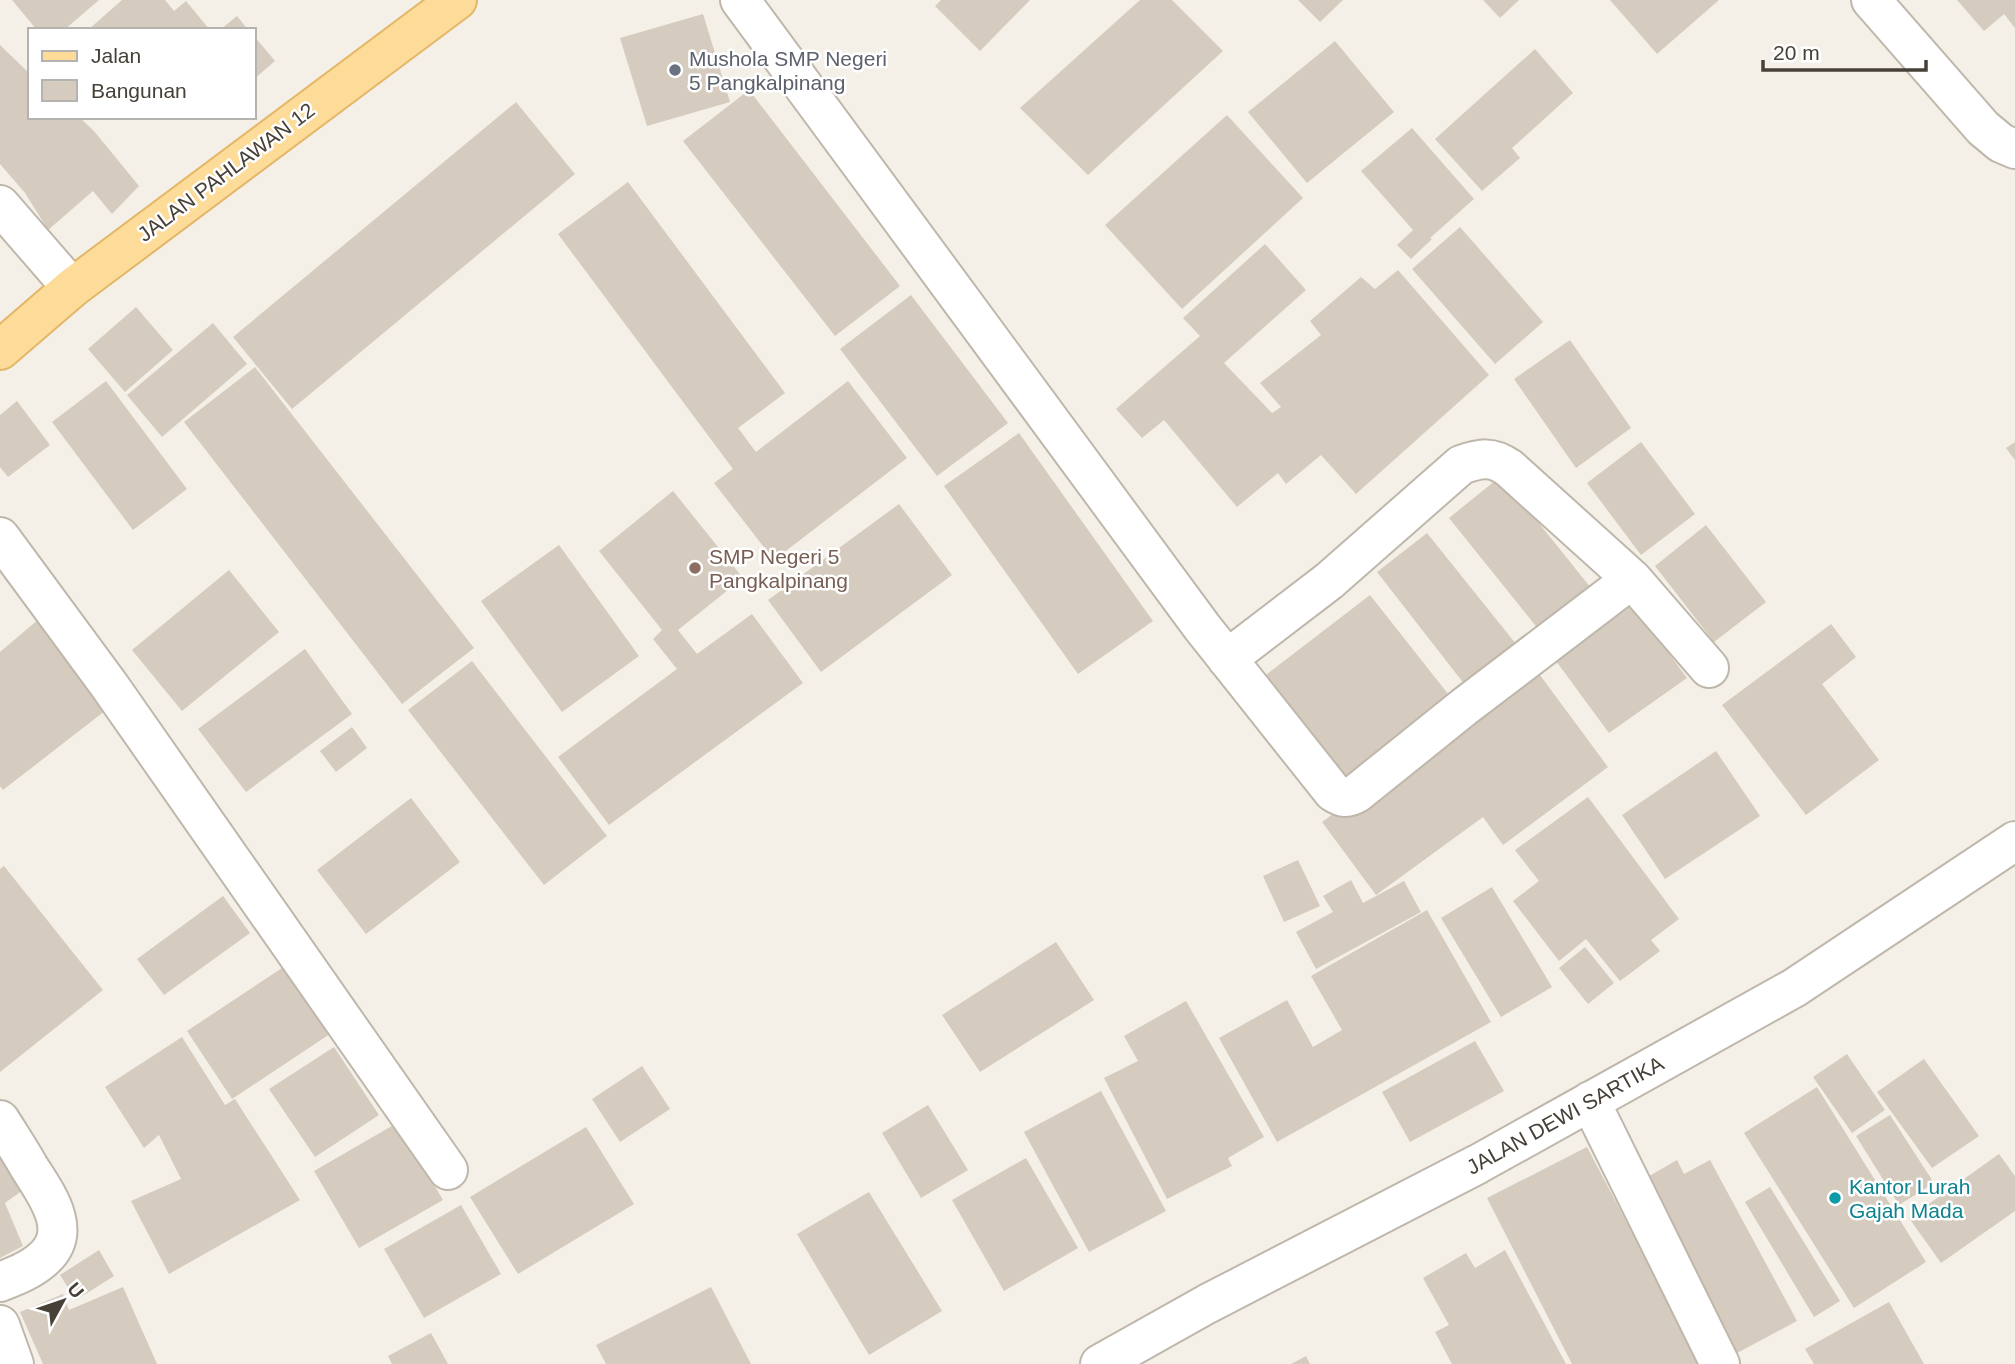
<svg xmlns="http://www.w3.org/2000/svg" width="2015" height="1364" viewBox="0 0 2015 1364" font-family="Helvetica,sans-serif">
  <rect width="100%" height="100%" fill="#f4f0e8"/>
  <path fill="#d5cbbe" d="M 12,0 L 99,0 L 64,30 L 37,30 Z
    M 122,0 L 165,0 L 174,11 L 186,1 L 210,30 L 157,30 L 154,27 L 151,30 L 88,30 Z
    M 941,0 L 1030,0 L 980,51 L 935,6 Z
    M 1140,0 L 1172,0 L 1223,51 L 1088,175 L 1020,108 Z
    M 1298,0 L 1343,0 L 1320,22 Z
    M 1483,0 L 1519,0 L 1500,18 Z
    M 1610,0 L 1719,0 L 1657,54 Z
    M 1957,0 L 2015,0 L 2015,28 L 2004,14 L 1984,31 Z
    M 703,14 L 730,102 L 647,126 L 620,38 Z
    M 237,16 L 248,30 L 220,30 Z
    M 254,36 L 275,61 L 254,79 Z
    M 1335,41 L 1394,112 L 1307,183 L 1248,112 Z
    M 0,45 L 30,74 L 30,117 L 79,117 L 94,131 L 139,186 L 112,214 L 93,191 L 48,230 L 25,193 L 0,164 Z
    M 1535,49 L 1573,93 L 1512,148 L 1520,158 L 1482,191 L 1435,139 Z
    M 749,90 L 900,286 L 835,336 L 683,141 Z
    M 516,102 L 575,174 L 292,409 L 233,337 Z
    M 1227,115 L 1303,198 L 1182,309 L 1105,225 Z
    M 1412,128 L 1474,199 L 1430,238 L 1432,239 L 1411,259 L 1397,245 L 1413,230 L 1361,171 Z
    M 628,182 L 785,393 L 738,428 L 756,452 L 848,381 L 907,458 L 774,560 L 714,483 L 733,469 L 558,234 Z
    M 1460,227 L 1543,322 L 1495,364 L 1412,269 Z
    M 1265,244 L 1306,290 L 1224,363 L 1272,413 L 1281,407 L 1260,383 L 1321,335 L 1310,321 L 1361,277 L 1375,289 L 1398,270 L 1489,375 L 1356,494 L 1321,455 L 1286,484 L 1278,473 L 1237,507 L 1164,420 L 1142,438 L 1116,409 L 1200,336 L 1183,318 Z
    M 911,295 L 1008,423 L 937,476 L 840,349 Z
    M 136,307 L 173,350 L 125,392 L 88,349 Z
    M 213,323 L 247,364 L 162,437 L 127,395 Z
    M 1570,340 L 1631,428 L 1576,468 L 1514,379 Z
    M 255,367 L 474,648 L 402,704 L 184,422 Z
    M 106,381 L 187,489 L 133,530 L 52,422 Z
    M 17,401 L 50,445 L 8,477 L 0,467 L 0,415 Z
    M 1019,433 L 1153,621 L 1078,674 L 944,486 Z
    M 1641,442 L 1695,514 L 1641,555 L 1587,483 Z
    M 2015,442 L 2015,460 L 2006,448 Z
    M 1501,476 L 1595,593 L 1543,635 L 1449,518 Z
    M 673,491 L 743,578 L 678,630 L 697,654 L 752,614 L 803,683 L 609,825 L 558,757 L 677,669 L 653,639 L 662,630 L 599,551 Z
    M 899,504 L 952,575 L 821,672 L 768,600 Z
    M 1706,525 L 1766,602 L 1714,642 L 1655,566 Z
    M 1427,533 L 1516,644 L 1465,685 L 1377,572 Z
    M 559,545 L 639,656 L 562,712 L 481,601 Z
    M 229,570 L 279,632 L 182,711 L 132,650 Z
    M 1370,595 L 1456,704 L 1344,791 L 1258,681 Z
    M 1633,605 L 1687,678 L 1609,733 L 1556,661 Z
    M 39,619 L 110,707 L 3,790 L 0,786 L 0,652 Z
    M 1831,624 L 1856,657 L 1822,684 L 1879,760 L 1806,815 L 1722,705 Z
    M 305,649 L 352,714 L 246,792 L 198,729 Z
    M 472,661 L 607,836 L 544,885 L 408,710 Z
    M 1534,667 L 1608,767 L 1503,845 L 1483,817 L 1376,895 L 1322,822 Z
    M 352,727 L 367,748 L 336,772 L 320,751 Z
    M 1716,751 L 1760,816 L 1665,879 L 1622,815 Z
    M 1588,797 L 1679,919 L 1651,940 L 1660,951 L 1620,981 L 1586,939 L 1559,961 L 1513,901 L 1539,881 L 1515,850 Z
    M 411,798 L 460,862 L 366,934 L 317,870 Z
    M 1298,860 L 1320,906 L 1284,922 L 1263,876 Z
    M 4,866 L 103,990 L 0,1072 L 0,869 Z
    M 1351,880 L 1363,903 L 1404,881 L 1421,912 L 1316,969 L 1296,932 L 1333,912 L 1323,896 Z
    M 1492,887 L 1552,987 L 1501,1017 L 1441,918 Z
    M 223,896 L 250,933 L 164,995 L 137,959 Z
    M 1427,910 L 1491,1022 L 1277,1142 L 1219,1038 L 1287,1000 L 1313,1047 L 1342,1030 L 1311,976 Z
    M 1056,942 L 1094,1000 L 980,1072 L 942,1015 Z
    M 1585,947 L 1614,983 L 1588,1004 L 1559,968 Z
    M 294,960 L 339,1028 L 232,1099 L 187,1031 Z
    M 1186,1001 L 1264,1137 L 1228,1158 L 1232,1166 L 1167,1199 L 1104,1078 L 1138,1061 L 1124,1036 Z
    M 182,1037 L 225,1105 L 235,1099 L 300,1200 L 169,1274 L 131,1201 L 181,1179 L 159,1135 L 144,1148 L 105,1087 Z
    M 1475,1041 L 1504,1091 L 1410,1142 L 1382,1092 Z
    M 334,1047 L 379,1115 L 315,1157 L 269,1089 Z
    M 1847,1054 L 1885,1110 L 1852,1133 L 1813,1077 Z
    M 1924,1059 L 1979,1136 L 1932,1168 L 1877,1092 Z
    M 642,1066 L 670,1109 L 620,1142 L 592,1099 Z
    M 1817,1087 L 1926,1262 L 1854,1308 L 1744,1133 Z
    M 1101,1091 L 1166,1211 L 1089,1252 L 1024,1132 Z
    M 928,1105 L 968,1170 L 921,1198 L 882,1133 Z
    M 1890,1115 L 1934,1183 L 1899,1205 L 1856,1136 Z
    M 397,1123 L 443,1200 L 359,1248 L 314,1171 Z
    M 586,1127 L 634,1204 L 518,1274 L 470,1197 Z
    M 0,1142 L 30,1185 L 5,1203 L 23,1246 L 0,1258 Z
    M 1587,1147 L 1644,1255 L 1698,1364 L 1572,1364 L 1487,1198 Z
    M 1999,1154 L 2015,1176 L 2015,1211 L 1941,1263 L 1909,1218 Z
    M 1026,1158 L 1078,1248 L 1004,1291 L 952,1200 Z
    M 1677,1160 L 1684,1174 L 1710,1160 L 1797,1321 L 1726,1359 L 1632,1186 Z
    M 1770,1187 L 1840,1301 L 1814,1317 L 1745,1202 Z
    M 869,1192 L 942,1311 L 869,1355 L 797,1234 Z
    M 461,1205 L 501,1274 L 424,1318 L 384,1249 Z
    M 99,1250 L 114,1276 L 76,1300 L 60,1275 Z
    M 1505,1250 L 1566,1364 L 1452,1364 L 1435,1332 L 1449,1325 L 1423,1278 L 1466,1253 L 1475,1268 Z
    M 123,1287 L 157,1364 L 43,1364 L 20,1312 L 63,1294 L 69,1310 Z
    M 711,1287 L 751,1364 L 606,1364 L 596,1345 Z
    M 1889,1302 L 1924,1364 L 1814,1364 L 1805,1349 Z
    M 431,1333 L 448,1364 L 392,1364 L 388,1356 Z
    M 1306,1356 L 1310,1364 L 1291,1364 Z"/>
  <g fill="none" stroke-linecap="round" stroke-linejoin="round">
    <g stroke="#bfb7ab" stroke-width="42">
      <path id="minor" d="M 740,0 L 1202,627 L 1333,792 C 1342,798 1347,799 1357,793 L 1464,707 L 1632,579
        M 1871,0 L 1983,128 L 2001,143 L 2015,149
        M 0,205 L 72,288
        M 0,537 L 109,685 L 448,1170
        M 1227,659 L 1329,581 L 1461,465 C 1481,458 1492,456 1509,468 L 1632,579 L 1709,668
        M 1590,1101 L 1720,1364
        M 0,1120 C 10,1136 20,1151 29,1167 C 46,1194 75,1231 43,1259 C 31,1270 15,1276 0,1282
        M 0,1325 L 14,1364
        M 1100,1364 L 1207,1304 L 1478,1164 L 1794,988 L 2015,841"/>
    </g>
    <g stroke="#e3b767" stroke-width="42">
      <path id="major" d="M 0,350 L 72,288 L 457,0"/>
    </g>
    <use href="#minor" stroke="#fff" stroke-width="38"/>
    <use href="#major" stroke="#fddb98" stroke-width="38"/>
  </g>
  <circle fill="#6b7280" stroke="#fff" stroke-width="2.5" cx="675" cy="70" r="7"/>
  <circle fill="#8d6e63" stroke="#fff" stroke-width="2.5" cx="695" cy="568" r="7"/>
  <circle fill="#0f9aa8" stroke="#fff" stroke-width="2.5" cx="1835" cy="1198" r="7"/>
  <g text-anchor="middle" dominant-baseline="central" stroke-width="5" stroke-linejoin="round" paint-order="stroke">
    <g font-size="21" fill="#5b616d" stroke="#fff" text-anchor="start">
      <text x="689" y="58">Mushola SMP Negeri<tspan x="689" dy="24">5 Pangkalpinang</tspan></text>
    </g>
    <g font-size="21" fill="#474037" stroke="#fff">
      <text transform="translate(226 172) rotate(-37)">JALAN PAHLAWAN 12</text>
      <text transform="translate(1565 1115) rotate(-29)">JALAN DEWI SARTIKA</text>
    </g>
    <g font-size="21" fill="#785e54" stroke="#fff" text-anchor="start">
      <text x="709" y="556">SMP Negeri 5<tspan x="709" dy="24">Pangkalpinang</tspan></text>
    </g>
    <g font-size="21" fill="#0d838f" stroke="#fff" text-anchor="start">
      <text x="1849" y="1186">Kantor Lurah<tspan x="1849" dy="24">Gajah Mada</tspan></text>
    </g>
  </g>
  <rect x="28" y="28" width="228" height="91" fill="#ffffff" stroke="#b5b3af" stroke-width="2"/>
  <rect x="42" y="51" width="35" height="10" fill="#fddb98" stroke="#b5b3af" stroke-width="2"/>
  <text x="91" y="63" font-size="21" fill="#474037">Jalan</text>
  <rect x="42" y="80" width="35" height="21" fill="#d5cbbe" stroke="#b5b3af" stroke-width="2"/>
  <text x="91" y="98" font-size="21" fill="#474037">Bangunan</text>
  <g transform="translate(63 1301) rotate(50)" stroke="#ffffff" stroke-width="5" paint-order="stroke">
  <path d="M0-5L12 26L0 18L-12 26Z" fill="#474037"/>
  <text y="-10" font-size="19" font-weight="bold" text-anchor="middle" fill="#474037">U</text>
  </g>
  <path d="M1763 60v10h163v-10" fill="none" stroke="#474037" stroke-width="3.5"/>
  <text x="1773" y="60" font-size="21" fill="#474037" stroke="#ffffff" stroke-width="5" paint-order="stroke">20 m</text>
</svg>
